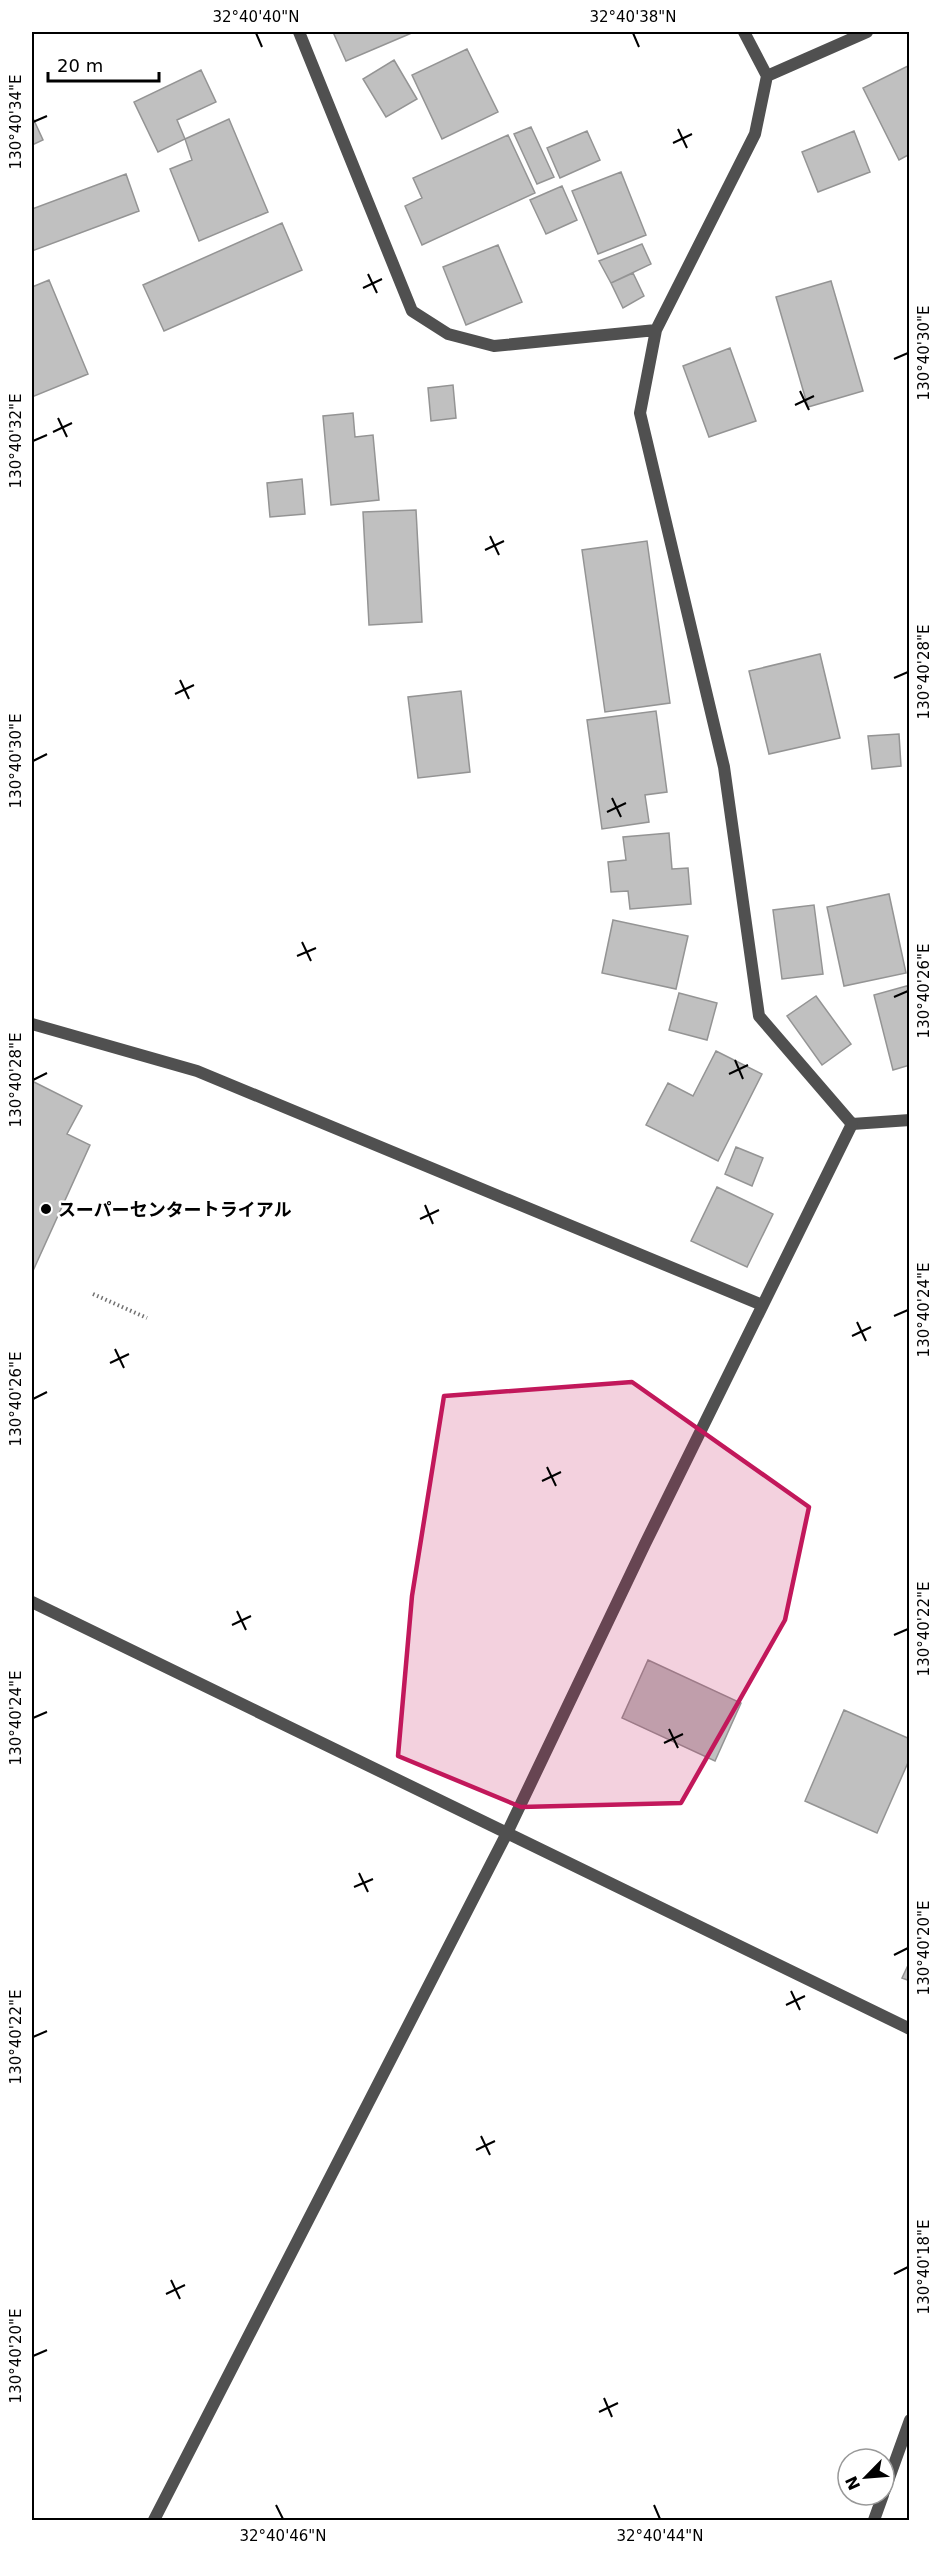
<svg xmlns="http://www.w3.org/2000/svg" width="941" height="2552" viewBox="0 0 941 2552" font-family="'DejaVu Sans','Noto Sans JP',sans-serif">
  <rect width="100%" height="100%" fill="#fff"/>
  <path fill="#c0c0c0" stroke="#949494" stroke-width="1.5" d="M 333,32 L 414,32 L 346,61 Z
    M 467,49 L 498,112 L 442,139 L 412,75 Z
    M 394,60 L 417,99 L 386,117 L 363,79 Z
    M 910,65 L 910,154 L 899,160 L 863,88 Z
    M 201,70 L 216,102 L 177,120 L 185,139 L 158,152 L 134,102 Z
    M 32,116 L 43,140 L 32,145 Z
    M 229,119 L 268,212 L 199,241 L 170,169 L 192,160 L 185,139 Z
    M 531,127 L 554,177 L 537,184 L 514,134 Z
    M 587,131 L 600,160 L 560,178 L 547,148 Z
    M 854,131 L 870,172 L 818,192 L 802,152 Z
    M 508,135 L 535,193 L 422,245 L 405,206 L 422,198 L 413,178 Z
    M 621,172 L 646,235 L 598,254 L 572,191 Z
    M 126,174 L 139,211 L 32,251 L 32,209 Z
    M 562,186 L 577,220 L 546,234 L 530,200 Z
    M 282,223 L 302,270 L 164,331 L 143,285 Z
    M 642,244 L 651,264 L 611,283 L 599,261 Z
    M 498,245 L 522,302 L 466,325 L 443,267 Z
    M 633,273 L 644,296 L 623,308 L 611,283 Z
    M 49,280 L 88,374 L 32,397 L 32,287 Z
    M 831,281 L 863,391 L 808,407 L 776,297 Z
    M 730,348 L 756,421 L 709,437 L 683,366 Z
    M 453,385 L 456,418 L 431,421 L 428,388 Z
    M 353,413 L 355,437 L 373,435 L 379,500 L 331,505 L 323,416 Z
    M 302,479 L 305,514 L 270,517 L 267,483 Z
    M 416,510 L 422,622 L 369,625 L 363,512 Z
    M 647,541 L 670,703 L 605,712 L 582,550 Z
    M 820,654 L 840,738 L 769,754 L 749,671 Z
    M 461,691 L 470,772 L 418,778 L 408,697 Z
    M 656,711 L 667,792 L 645,795 L 649,822 L 602,829 L 587,720 Z
    M 899,734 L 901,766 L 872,769 L 868,736 Z
    M 669,833 L 672,869 L 688,868 L 691,904 L 630,909 L 628,891 L 611,892 L 608,862 L 626,860 L 623,837 Z
    M 889,894 L 906,973 L 844,986 L 827,907 Z
    M 814,905 L 823,974 L 782,979 L 773,910 Z
    M 613,920 L 688,936 L 676,989 L 602,973 Z
    M 910,985 L 910,1065 L 893,1070 L 874,995 Z
    M 679,993 L 717,1003 L 707,1040 L 669,1030 Z
    M 816,996 L 851,1044 L 822,1065 L 787,1016 Z
    M 716,1051 L 762,1074 L 718,1161 L 646,1125 L 668,1083 L 693,1096 Z
    M 32,1081 L 82,1106 L 67,1134 L 90,1145 L 32,1273 Z
    M 736,1147 L 763,1158 L 752,1186 L 725,1174 Z
    M 717,1187 L 773,1214 L 747,1267 L 691,1241 Z
    M 648,1660 L 741,1703 L 715,1761 L 622,1718 Z
    M 844,1710 L 910,1739 L 910,1758 L 877,1833 L 805,1801 Z
    M 910,1961 L 910,1981 L 902,1978 Z"/>
  <g fill="none" stroke-linecap="round" stroke-linejoin="round">
    <path stroke="#727272" stroke-width="4" stroke-dasharray="1.5 3" stroke-linecap="butt" d="M 93,1294 L 147,1318"/>
    <path stroke="#505050" stroke-width="12" d="M 299,32 L 412,311 L 448,334 L 494,346 L 656,330
      M 744,32 L 767,76 L 755,134 L 656,330 L 640,413 L 724,767 L 759,1016 L 852,1124 L 910,1120
      M 767,76 L 867,32
      M 32,1024 L 197,1071 L 762,1305
      M 884,2492 L 910,2420
      M 874,2520 L 883,2495"/>
    <path stroke="#505050" stroke-width="12" d="M 32,1602 L 910,2029
      M 154,2520 L 507,1833 L 645,1544 L 852,1124"/>
  </g>
  <path fill="#c2185b" fill-opacity="0.2" stroke="#c2185b" stroke-width="4.5" stroke-linejoin="round" d="M 632,1382 L 809,1507 L 785,1620 L 681,1803 L 521,1807 L 398,1756 L 412,1596 L 444,1396 Z"/>
  <path fill="none" stroke="#000" stroke-width="2" d="M 256,33 L 262,47M 633,33 L 639,47M 33,122 L 47,116M 678,129 L 687,148M 673,143 L 692,134M 368,274 L 377,293M 363,288 L 382,279M 894,359 L 908,353M 800,391 L 809,410M 795,405 L 814,396M 58,418 L 67,437M 53,432 L 72,423M 33,441 L 47,435M 490,536 L 499,555M 485,550 L 504,541M 894,678 L 908,672M 180,680 L 189,699M 175,694 L 194,685M 33,761 L 47,754M 612,798 L 621,817M 607,812 L 626,803M 302,942 L 311,961M 297,956 L 316,948M 894,997 L 908,991M 735,1060 L 743,1079M 729,1074 L 748,1065M 33,1080 L 47,1073M 425,1205 L 433,1224M 420,1219 L 439,1210M 894,1316 L 908,1310M 857,1322 L 866,1341M 852,1336 L 871,1327M 115,1349 L 124,1368M 110,1363 L 129,1354M 33,1399 L 47,1392M 547,1467 L 556,1486M 542,1481 L 561,1472M 237,1611 L 246,1630M 232,1625 L 251,1616M 894,1635 L 908,1629M 33,1718 L 47,1712M 669,1729 L 678,1748M 664,1743 L 683,1734M 359,1873 L 368,1892M 354,1887 L 373,1879M 894,1955 L 908,1948M 791,1991 L 800,2010M 786,2005 L 805,1996M 33,2037 L 47,2031M 481,2136 L 490,2155M 476,2150 L 495,2141M 894,2274 L 908,2267M 171,2280 L 180,2299M 166,2294 L 185,2285M 33,2356 L 47,2350M 604,2398 L 612,2417M 599,2412 L 618,2403M 276,2505 L 283,2519M 654,2505 L 660,2519"/>
  <circle fill="#000" stroke="#fff" stroke-width="2" cx="46" cy="1209" r="6"/>
  <g text-anchor="middle" dominant-baseline="central" stroke-width="5" stroke-linejoin="round" paint-order="stroke">
    <g font-size="18" font-weight="bold" fill="#000" stroke="#fff" text-anchor="start">
      <text x="58" y="1209">スーパーセンタートライアル</text>
    </g>
  </g>
  <rect width="941" height="2552" fill="none" stroke="#ffffff" stroke-width="66"/>
  <g transform="translate(866 2477) rotate(245)"><circle r="28" fill="#ffffff" stroke="#999999" stroke-width="1.5"/>
  <path d="M0-4.5L10 22L0 15L-10 22Z" fill="#000000"/>
  <text y="-9" font-size="16" font-weight="bold" text-anchor="middle" fill="#000000">N</text>
  </g>
  <path d="M48 72v9h111v-9" fill="none" stroke="#000000" stroke-width="3"/>
  <text x="57" y="72" font-size="18" fill="#000000" stroke="#ffffff" stroke-width="4.5" paint-order="stroke">20 m</text>
  <rect x="33" y="33" width="875" height="2486" fill="none" stroke="#000" stroke-width="2"/>
  <g font-size="15" text-anchor="middle" fill="#000">
    <text x="256" y="22">32°40'40"N</text>
    <text x="633" y="22">32°40'38"N</text>
    <text transform="translate(16 122) rotate(-90)" y="5">130°40'34"E</text>
    <text transform="translate(924 353) rotate(-90)" y="5">130°40'30"E</text>
    <text transform="translate(16 441) rotate(-90)" y="5">130°40'32"E</text>
    <text transform="translate(924 672) rotate(-90)" y="5">130°40'28"E</text>
    <text transform="translate(16 761) rotate(-90)" y="5">130°40'30"E</text>
    <text transform="translate(924 991) rotate(-90)" y="5">130°40'26"E</text>
    <text transform="translate(16 1080) rotate(-90)" y="5">130°40'28"E</text>
    <text transform="translate(924 1310) rotate(-90)" y="5">130°40'24"E</text>
    <text transform="translate(16 1399) rotate(-90)" y="5">130°40'26"E</text>
    <text transform="translate(924 1629) rotate(-90)" y="5">130°40'22"E</text>
    <text transform="translate(16 1718) rotate(-90)" y="5">130°40'24"E</text>
    <text transform="translate(924 1948) rotate(-90)" y="5">130°40'20"E</text>
    <text transform="translate(16 2037) rotate(-90)" y="5">130°40'22"E</text>
    <text transform="translate(924 2267) rotate(-90)" y="5">130°40'18"E</text>
    <text transform="translate(16 2356) rotate(-90)" y="5">130°40'20"E</text>
    <text x="283" y="2541">32°40'46"N</text>
    <text x="660" y="2541">32°40'44"N</text>
  </g>
</svg>
